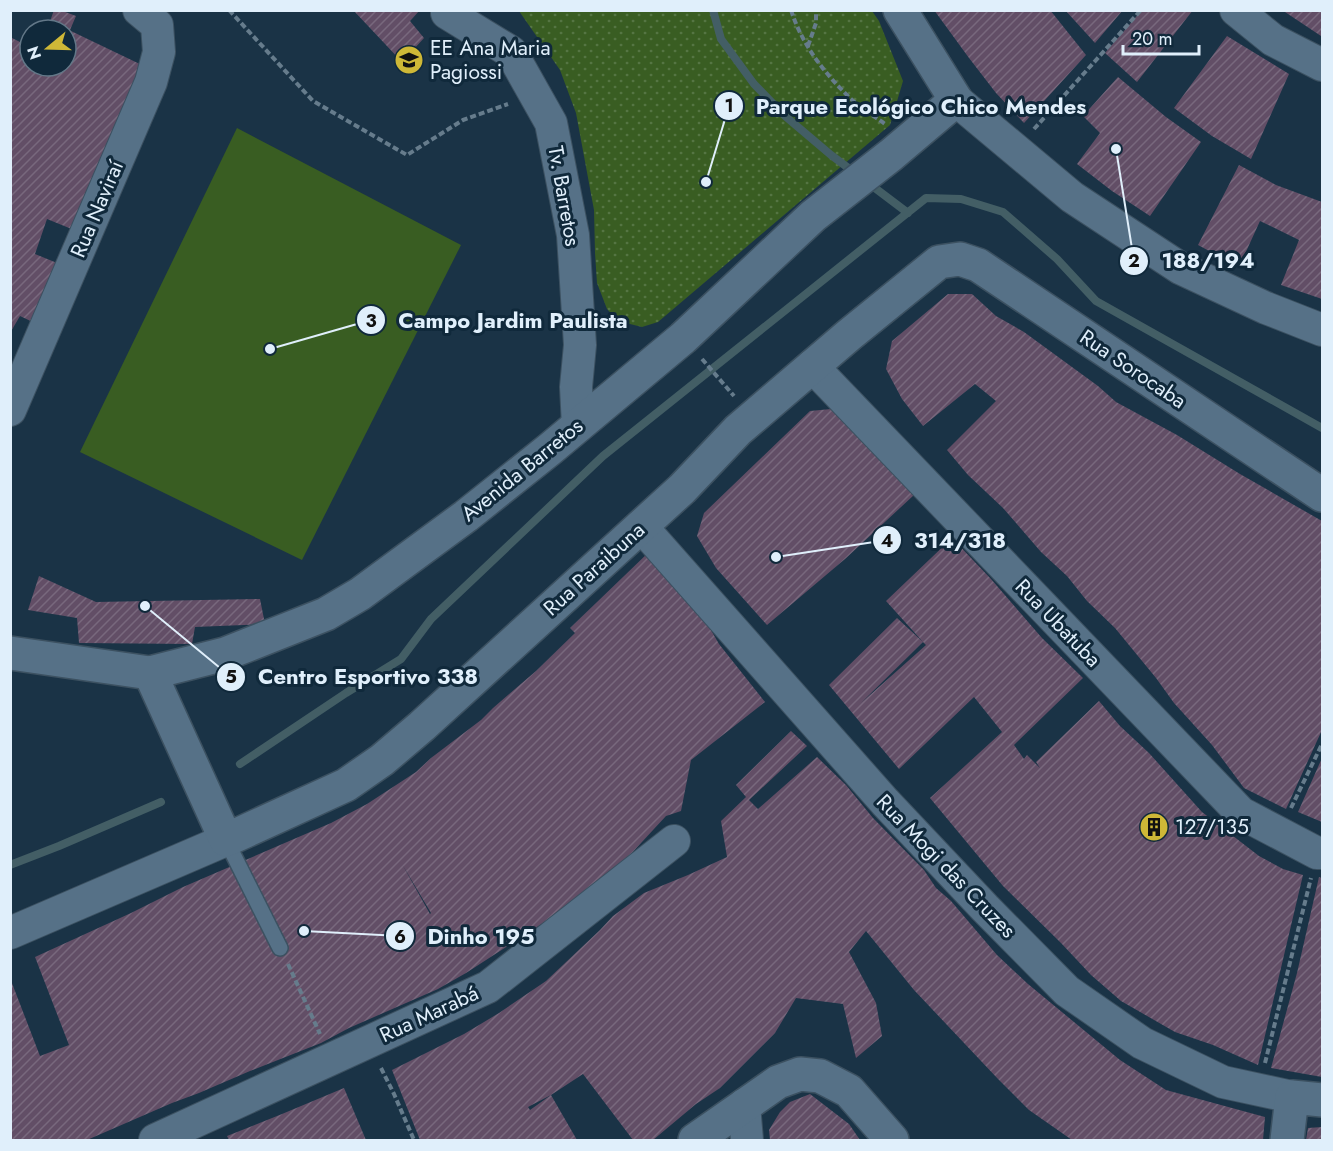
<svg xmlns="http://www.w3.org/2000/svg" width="1333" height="1151" viewBox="0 0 1333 1151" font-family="Jost,sans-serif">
  <defs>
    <pattern id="grass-dots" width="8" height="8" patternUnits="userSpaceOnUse" patternTransform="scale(1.5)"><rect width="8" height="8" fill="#395d22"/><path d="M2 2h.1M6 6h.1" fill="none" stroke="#557543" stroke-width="1.8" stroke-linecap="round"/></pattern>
    <pattern id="building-hatch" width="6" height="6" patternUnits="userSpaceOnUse" patternTransform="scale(1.5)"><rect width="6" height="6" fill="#624e66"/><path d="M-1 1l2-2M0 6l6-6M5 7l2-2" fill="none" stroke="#78687d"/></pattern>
  </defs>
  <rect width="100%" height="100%" fill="#1a3346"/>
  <path fill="url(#grass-dots)" d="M 519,11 L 872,11 L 879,21 L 903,81 L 890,125 L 658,322 L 642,327 L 618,321 L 607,309 L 597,283 L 595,253 L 594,210 L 576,113 L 560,70 Z"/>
  <path fill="#395d22" d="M 237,128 L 461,245 L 302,560 L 80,452 Z"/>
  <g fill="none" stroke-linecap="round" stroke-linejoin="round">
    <path stroke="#435e65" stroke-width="8" d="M 713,10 L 721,39 L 754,84 L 785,116 L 831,155 L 855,173
      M 867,182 L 908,213
      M 240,764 L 346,693 L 401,659 L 431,619 L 603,456 L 926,198 L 961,199 L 1003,212 L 1057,259 L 1096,301 L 1322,428
      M 10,865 L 59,846 L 161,802"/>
  </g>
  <path fill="url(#building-hatch)" fill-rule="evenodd" d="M 54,10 L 60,10 L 76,16 L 67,37 L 71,31 L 146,67 L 79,232 L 47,219 L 35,254 L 62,265 L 39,325 L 20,316 L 10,333 L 10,37 L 30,47 L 30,66 L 66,66 L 66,30 L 47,30 Z
    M 353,10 L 420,10 L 410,21 L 424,38 L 402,62 Z
    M 934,10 L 1050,10 L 1086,55 L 1024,123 L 996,93 L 969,58 Z
    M 1065,10 L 1123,10 L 1095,43 Z
    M 1142,10 L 1193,10 L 1137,82 L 1105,53 Z
    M 1282,10 L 1322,10 L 1322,33 L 1321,36 Z
    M 1227,36 L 1289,74 L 1251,159 L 1212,136 L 1174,108 Z
    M 1118,77 L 1166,117 L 1201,142 L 1150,216 L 1112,191 L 1077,164 L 1100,133 L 1083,116 Z
    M 1239,165 L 1276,185 L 1322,202 L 1322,299 L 1281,285 L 1299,240 L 1260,221 L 1239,267 L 1198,245 Z
    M 948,294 L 972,294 L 996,316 L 1024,332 L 1098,386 L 1116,402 L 1177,435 L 1240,474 L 1322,521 L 1322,730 L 1286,809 L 1244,788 L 1212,745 L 1174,703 L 1156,678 L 1115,628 L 1087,601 L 1067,576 L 1041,552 L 1003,508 L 968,475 L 947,450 L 996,401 L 975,384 L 923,426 L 902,399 L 886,369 L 892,341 Z
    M 831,409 L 852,423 L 914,495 L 845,559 L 767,625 L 716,568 L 697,536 L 704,513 L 810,411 Z
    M 952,538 L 991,579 L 1042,638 L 1083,678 L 1014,745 L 1024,759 L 1027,755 L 1040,768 L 1036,762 L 1099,701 L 1120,726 L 1149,753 L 1202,812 L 1259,856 L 1283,869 L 1303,875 L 1258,1065 L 1213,1045 L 1175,1032 L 1121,1001 L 1091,975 L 1061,943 L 1003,886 L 930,798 L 1002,732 L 974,697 L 899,769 L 829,685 L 897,618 L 923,642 L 886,601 ZM 923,642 L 926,645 L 861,703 Z
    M 650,551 L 700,611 L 719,644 L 765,702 L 691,760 L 681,811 L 666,816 L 628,857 L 563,910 L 466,973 L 438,989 L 349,1028 L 321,1043 L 250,1071 L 199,1093 L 172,1103 L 87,1140 L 10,1140 L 10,978 L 40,1056 L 69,1045 L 35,957 L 131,913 L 183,887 L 331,823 L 367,804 L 416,772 L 431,758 L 481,720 L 493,708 L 536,671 L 575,633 L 570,628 ZM 402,864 L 431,913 L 430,914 Z
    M 39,576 L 96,602 L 260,599 L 265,624 L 195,627 L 192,644 L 79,643 L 77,618 L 28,610 Z
    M 791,731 L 807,746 L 749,800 L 758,809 L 817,757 L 846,785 L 873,818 L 924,870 L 936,888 L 951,901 L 997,955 L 1028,984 L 1120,1060 L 1166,1090 L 1265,1117 L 1263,1140 L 1072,1140 L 1029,1110 L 998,1079 L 914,990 L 866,931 L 849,952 L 876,1003 L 882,1036 L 856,1058 L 843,1004 L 796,998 L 775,1033 L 720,1088 L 696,1104 L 653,1140 L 633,1140 L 583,1074 L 551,1095 L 528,1107 L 530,1110 L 551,1095 L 577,1140 L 420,1140 L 392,1070 L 464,1034 L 499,1013 L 546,981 L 600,930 L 613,916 L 644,893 L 688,875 L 727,857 L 721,821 L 746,797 L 736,785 Z
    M 1322,758 L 1322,822 L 1298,812 Z
    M 1319,877 L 1322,878 L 1322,1077 L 1271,1068 L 1297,973 Z
    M 344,1088 L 366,1140 L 229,1140 L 227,1136 L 282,1114 Z
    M 810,1094 L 849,1124 L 860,1140 L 770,1140 L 769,1130 L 780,1112 L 790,1102 Z
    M 1322,1127 L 1322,1140 L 1306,1140 L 1308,1128 Z"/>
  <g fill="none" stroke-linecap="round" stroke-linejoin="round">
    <g stroke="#3c5161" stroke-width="18">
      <path id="service" d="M 226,840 L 280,948"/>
    </g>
    <g stroke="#3c5161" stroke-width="34">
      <path id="minor" d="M 1236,10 L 1273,40 L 1322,65
        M 447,13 L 511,52 L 551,123 L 573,235 L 580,345 L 576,387 L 578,426
        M 956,100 L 1072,197 L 1180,268 L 1266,308 L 1322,330
        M 812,366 L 1241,813 L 1317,853 L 1322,853
        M 10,410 L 151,82 L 159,52 L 157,25 L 139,10
        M 641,526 L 885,802 L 985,908 L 1067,991 L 1142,1043 L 1223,1082 L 1292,1097
        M 10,933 L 226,840
        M 744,1105 L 747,1140
        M 155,1140 L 488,987 L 674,841"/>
    </g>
    <g stroke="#3c5161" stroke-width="36">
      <path id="tertiary" d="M 10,653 L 150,673 L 225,654 L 326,614 L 360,594 L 466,516 L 550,449 L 683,338 L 813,216 L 891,155 L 956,100 L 900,10
        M 150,673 L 226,840 L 346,785 L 382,760 L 422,726 L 682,489 L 738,430 L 849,335 L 939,262 L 960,259 L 978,265 L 1322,495
        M 695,1140 L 778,1082 L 800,1074 L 820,1076 L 849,1091 L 892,1140
        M 1287,1140 L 1292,1097 L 1322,1100"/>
    </g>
    <path stroke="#667c8c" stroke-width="4" stroke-dasharray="6 3" stroke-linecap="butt" d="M 229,10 L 313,101 L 407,155 L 463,120 L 508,104
      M 791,10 C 802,45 825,74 851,99 C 861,108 874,116 885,124
      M 808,46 L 816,23 L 816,10
      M 1034,129 L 1141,10
      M 702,359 L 734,396
      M 1291,808 L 1322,744
      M 288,964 L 320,1034
      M 1265,1063 L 1311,878
      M 381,1068 L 394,1094 L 414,1140"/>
    <use href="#service" stroke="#567187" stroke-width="15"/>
    <use href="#minor" stroke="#567187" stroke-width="32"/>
    <use href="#tertiary" stroke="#567187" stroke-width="33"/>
  </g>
  <defs>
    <g id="school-disc" transform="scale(1.5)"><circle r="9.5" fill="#ceb837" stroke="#10293b"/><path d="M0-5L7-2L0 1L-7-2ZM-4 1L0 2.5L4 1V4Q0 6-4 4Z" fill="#111"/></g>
    <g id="building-disc" transform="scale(1.5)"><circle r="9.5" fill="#ceb837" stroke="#10293b"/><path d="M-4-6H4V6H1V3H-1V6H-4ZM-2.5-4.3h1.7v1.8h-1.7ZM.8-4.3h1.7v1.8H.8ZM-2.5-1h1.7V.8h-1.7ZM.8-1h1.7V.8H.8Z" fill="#111"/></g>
  </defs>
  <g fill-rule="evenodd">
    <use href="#school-disc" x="409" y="60"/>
    <use href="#building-disc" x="1154" y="827"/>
  </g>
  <g text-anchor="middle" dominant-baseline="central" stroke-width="6" stroke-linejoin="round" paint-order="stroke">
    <g font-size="21" fill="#e0effb" stroke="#10293b" text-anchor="start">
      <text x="430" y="48">EE Ana Maria<tspan x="430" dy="24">Pagiossi</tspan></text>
      <text x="1175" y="827">127/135</text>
    </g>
    <g font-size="21" fill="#e0effb" stroke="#10293b">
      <text transform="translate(564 196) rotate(80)">Tv. Barretos</text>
      <text transform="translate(97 209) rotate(-67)">Rua Naviraí</text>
      <text transform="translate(1133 369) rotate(34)">Rua Sorocaba</text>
      <text transform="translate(522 470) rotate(-39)">Avenida Barretos</text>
      <text transform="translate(594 569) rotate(-42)">Rua Paraibuna</text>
      <text transform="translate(1058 623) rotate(46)">Rua Ubatuba</text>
      <text transform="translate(946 866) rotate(46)">Rua Mogi das Cruzes</text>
      <text transform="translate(429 1014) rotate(-25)">Rua Marabá</text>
    </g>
  </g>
  <path fill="none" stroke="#e0effb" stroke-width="2" d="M706 182L729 106M1116 149L1134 261M270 349L371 320M776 557L887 540M145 606L231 677M304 931L400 936"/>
  <g fill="#e0effb" stroke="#10293b" stroke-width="2">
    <circle cx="706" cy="182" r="6"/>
    <circle cx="1116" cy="149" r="6"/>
    <circle cx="270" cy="349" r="6"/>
    <circle cx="776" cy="557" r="6"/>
    <circle cx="145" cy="606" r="6"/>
    <circle cx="304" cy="931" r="6"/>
    <circle cx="729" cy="106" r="15"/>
    <circle cx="1134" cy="261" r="15"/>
    <circle cx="371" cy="320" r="15"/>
    <circle cx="887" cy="540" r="15"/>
    <circle cx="231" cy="677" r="15"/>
    <circle cx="400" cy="936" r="15"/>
  </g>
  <g font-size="18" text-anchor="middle" font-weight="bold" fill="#111">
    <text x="729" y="112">1</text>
    <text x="1134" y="267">2</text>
    <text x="371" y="327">3</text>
    <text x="887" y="547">4</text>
    <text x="231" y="683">5</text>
    <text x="400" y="943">6</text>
  </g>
  <g font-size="22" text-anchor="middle" font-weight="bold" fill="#e0effb" stroke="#10293b" stroke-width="6" stroke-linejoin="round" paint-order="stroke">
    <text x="921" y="114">Parque Ecológico Chico Mendes</text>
    <text x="1208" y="268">188/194</text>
    <text x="513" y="328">Campo Jardim Paulista</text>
    <text x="960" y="548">314/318</text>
    <text x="368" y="684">Centro Esportivo 338</text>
    <text x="481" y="944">Dinho 195</text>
  </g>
  <rect width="1333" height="1151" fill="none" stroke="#e0effb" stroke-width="24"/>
  <g transform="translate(48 48) rotate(251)"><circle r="28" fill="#10293b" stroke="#637888" stroke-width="1.5"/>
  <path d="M0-4.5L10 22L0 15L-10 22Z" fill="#ceb837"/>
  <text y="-9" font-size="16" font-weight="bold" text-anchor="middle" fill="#e0effb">N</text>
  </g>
  <path d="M1123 45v9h76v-9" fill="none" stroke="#e0effb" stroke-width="3"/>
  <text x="1132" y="45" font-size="18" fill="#e0effb" stroke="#10293b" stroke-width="4.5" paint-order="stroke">20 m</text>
</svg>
